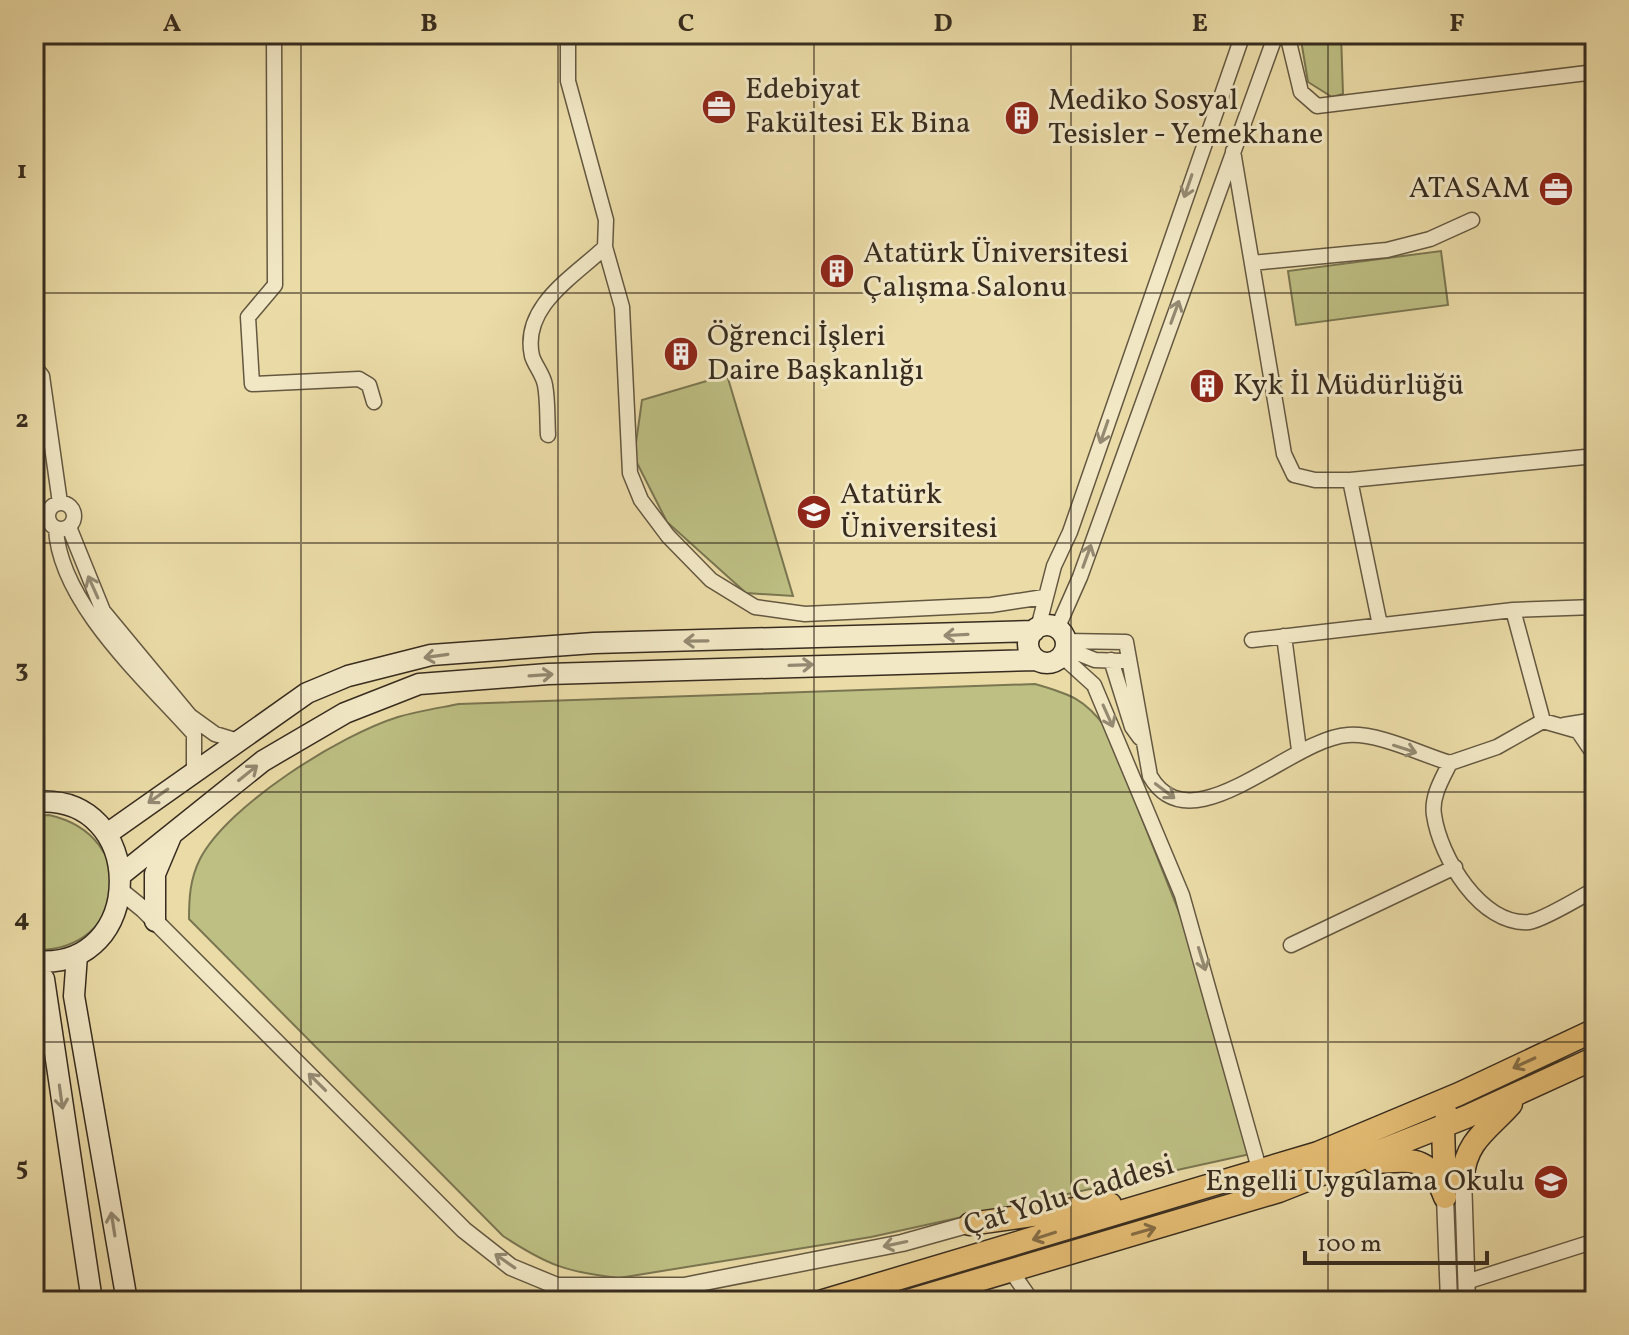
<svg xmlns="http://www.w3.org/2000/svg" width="1629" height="1335" viewBox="0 0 1629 1335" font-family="Vollkorn,serif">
  <rect width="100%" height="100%" fill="#ebdca7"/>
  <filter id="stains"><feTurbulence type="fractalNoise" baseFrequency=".0025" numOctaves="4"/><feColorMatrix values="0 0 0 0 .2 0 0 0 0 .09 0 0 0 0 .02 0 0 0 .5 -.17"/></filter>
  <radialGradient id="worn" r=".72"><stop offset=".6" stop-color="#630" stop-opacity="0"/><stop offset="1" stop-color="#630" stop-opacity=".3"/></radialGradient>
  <path fill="#bdbf83" stroke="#7a7651" stroke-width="2" d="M 1300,34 L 1341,34 L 1343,94 L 1332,97 L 1308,82 Z
    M 1441,251 L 1448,305 L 1296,325 L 1288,271 Z
    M 727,375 L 793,596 L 746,593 L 667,522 L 634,457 L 642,400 Z
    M 1035,684 C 1070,694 1085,699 1106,728 L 1194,950 L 1255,1153 L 871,1237 L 619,1278 C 566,1272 547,1265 503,1236 L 189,919 C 189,898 190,879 200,859 C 228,805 340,735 398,717 C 418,711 439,708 459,704 Z
    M 49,815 C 142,836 128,952 34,950 L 34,816 Z"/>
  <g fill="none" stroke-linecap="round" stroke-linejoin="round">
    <g stroke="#645841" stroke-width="17">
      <path id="minor" d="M 274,34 L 275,285 L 248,317 L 252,384 L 359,379 L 369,385 L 374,402
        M 1287,34 L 1301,92 L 1317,106 L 1595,72
        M 1233,151 L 1284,454 L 1294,475 L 1315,480 L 1350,480 L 1595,456
        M 605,247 L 622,307 L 630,473 L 641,500 L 668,536 L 711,580 L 755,607 L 805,614 L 991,605 L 1044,597
        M 1252,263 L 1387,250 L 1430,239 L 1472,220
        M 34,366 L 42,376 L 60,503
        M 548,435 C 547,419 548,401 545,385 C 543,374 535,366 532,356 C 521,306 575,276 605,247 L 606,220 L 568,81 L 568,34
        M 1350,480 L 1380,625
        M48 516a13 13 0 1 1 26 0a13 13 0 1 1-26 0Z
        M 69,527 L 103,611 L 190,716 L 215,734 L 238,741
        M 56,528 C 59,603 146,680 194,734 L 194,772
        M 1513,610 L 1543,721
        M 1038,628 L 1054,566 L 1070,532 L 1243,34
        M 1057,629 L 1080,577 L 1276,34
        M 1284,636 L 1299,750
        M 1252,640 L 1513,610 L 1595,607
        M 1066,641 L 1126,642 L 1150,776 C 1191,848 1291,738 1348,735 C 1380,733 1420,754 1450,763
        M 1065,648 L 1095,660 L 1121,661
        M 1062,656 L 1094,685 L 1182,895 L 1260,1172
        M 1111,660 L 1132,727 L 1140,738
        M 1564,725 L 1595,720
        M 1595,756 L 1578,731 L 1543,721 L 1497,747 L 1450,763 C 1442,779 1431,797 1434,815 C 1440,857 1481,926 1529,922 C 1543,920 1581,897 1595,889
        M 1291,945 L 1455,867
        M 1011,1271 L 1032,1301
        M 1466,1282 L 1595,1241"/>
    </g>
    <g stroke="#645841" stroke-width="19">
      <path id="tertiary" d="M 122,892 L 143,909 L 464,1230 L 511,1267 L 557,1286 L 684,1286 L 902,1243 L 970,1224
        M 1463,1177 L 1467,1301
        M 1445,1197 L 1449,1301"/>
    </g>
    <g stroke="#372c1f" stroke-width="23">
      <path id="secondary" d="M1028 644a19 19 0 1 1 38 0a19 19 0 1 1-38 0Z
        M 34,802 C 149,791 148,973 34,961
        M 107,834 L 307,693 L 348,676 L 431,655 L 594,643 L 1034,631
        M 122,874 L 263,761 L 345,713 L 419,684 L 548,674 L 1037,660
        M 155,921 L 155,874 L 171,836
        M 77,955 L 74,996 L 127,1301
        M 34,968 L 44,979 L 92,1301"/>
    </g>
    <g stroke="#372c1f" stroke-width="25">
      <path id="trunk" d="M 1374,1162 C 1414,1160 1429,1155 1445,1197
        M 1463,1177 C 1465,1141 1490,1128 1511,1104
        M 1445,1189 L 1443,1127 L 1448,1116
        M 970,1224 L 1110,1204
        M 823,1301 L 1318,1153 L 1459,1094 L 1595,1030
        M 908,1301 L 1279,1191 L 1466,1117 L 1595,1058"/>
    </g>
    <use href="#minor" stroke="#f2e8c6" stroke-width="14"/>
    <use href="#tertiary" stroke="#f2e8c6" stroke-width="16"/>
    <use href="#secondary" stroke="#f2e8c6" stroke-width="20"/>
    <use href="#trunk" stroke="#e6be74" stroke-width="22"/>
  </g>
  <defs><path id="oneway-shaft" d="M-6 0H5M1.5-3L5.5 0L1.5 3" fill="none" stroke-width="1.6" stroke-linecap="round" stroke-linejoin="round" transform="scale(2)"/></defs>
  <g stroke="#948a72">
    <use href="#oneway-shaft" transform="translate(1188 186) rotate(109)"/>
    <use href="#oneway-shaft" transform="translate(1175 312) rotate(-70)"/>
    <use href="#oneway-shaft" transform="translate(1104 432) rotate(109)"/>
    <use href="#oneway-shaft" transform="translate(1087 556) rotate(-70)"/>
    <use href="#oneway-shaft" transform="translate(93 587) rotate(-114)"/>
    <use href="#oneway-shaft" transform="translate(956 635) rotate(177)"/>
    <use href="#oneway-shaft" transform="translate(696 641) rotate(179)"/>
    <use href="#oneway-shaft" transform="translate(436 656) rotate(172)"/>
    <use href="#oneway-shaft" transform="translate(801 665) rotate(-2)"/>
    <use href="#oneway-shaft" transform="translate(541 675) rotate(-4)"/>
    <use href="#oneway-shaft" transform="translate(1108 716) rotate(66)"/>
    <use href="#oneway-shaft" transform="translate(1405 749) rotate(18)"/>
    <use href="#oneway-shaft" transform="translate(248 773) rotate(-39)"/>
    <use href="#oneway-shaft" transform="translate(1165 791) rotate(37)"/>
    <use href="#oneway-shaft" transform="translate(158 796) rotate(145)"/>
    <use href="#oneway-shaft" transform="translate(1202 959) rotate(73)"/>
    <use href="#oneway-shaft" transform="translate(317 1082) rotate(-135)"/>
    <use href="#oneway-shaft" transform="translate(61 1097) rotate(82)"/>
    <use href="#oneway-shaft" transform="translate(113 1224) rotate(-99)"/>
    <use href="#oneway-shaft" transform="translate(895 1244) rotate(168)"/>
    <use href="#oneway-shaft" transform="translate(505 1261) rotate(-145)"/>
  </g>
  <g stroke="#866e45">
    <use href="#oneway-shaft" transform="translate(1524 1063) rotate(155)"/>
    <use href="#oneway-shaft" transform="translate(1144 1231) rotate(-16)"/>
    <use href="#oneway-shaft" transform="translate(1044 1236) rotate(162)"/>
  </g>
  <path fill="none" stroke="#372c1f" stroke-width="2" stroke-opacity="0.55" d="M 301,34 L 301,1301M 558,34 L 558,1301M 814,34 L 814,1301M 1071,34 L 1071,1301M 1328,34 L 1328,1301M 34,293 L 1595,293M 34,543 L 1595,543M 34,792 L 1595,792M 34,1042 L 1595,1042"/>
  <defs>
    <g id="office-disc" transform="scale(1.8)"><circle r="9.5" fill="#8f2418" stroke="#f2e8c6"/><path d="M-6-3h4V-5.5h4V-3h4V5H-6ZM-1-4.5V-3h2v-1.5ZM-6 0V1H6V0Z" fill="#fff"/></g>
    <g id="building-disc" transform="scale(1.8)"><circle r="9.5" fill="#8f2418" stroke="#f2e8c6"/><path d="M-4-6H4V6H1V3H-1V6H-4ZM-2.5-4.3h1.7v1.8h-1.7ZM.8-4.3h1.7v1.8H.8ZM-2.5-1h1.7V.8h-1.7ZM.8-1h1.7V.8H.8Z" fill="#fff"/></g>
    <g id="university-disc" transform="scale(1.8)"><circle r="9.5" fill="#8f2418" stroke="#f2e8c6"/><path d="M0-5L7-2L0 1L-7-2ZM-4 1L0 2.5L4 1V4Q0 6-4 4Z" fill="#fff"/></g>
    <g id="school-disc" transform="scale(1.8)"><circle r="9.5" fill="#8f2418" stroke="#f2e8c6"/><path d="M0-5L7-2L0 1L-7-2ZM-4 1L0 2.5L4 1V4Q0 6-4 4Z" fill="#fff"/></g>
  </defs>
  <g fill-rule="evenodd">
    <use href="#office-disc" x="719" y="107"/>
    <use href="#building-disc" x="1022" y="118"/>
    <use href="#office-disc" x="1556" y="189"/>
    <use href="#building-disc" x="837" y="271"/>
    <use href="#building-disc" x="681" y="354"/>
    <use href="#building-disc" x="1207" y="386"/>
    <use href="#university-disc" x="814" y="512"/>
    <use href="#school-disc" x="1551" y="1182"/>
  </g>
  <g text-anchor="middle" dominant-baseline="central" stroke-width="6" stroke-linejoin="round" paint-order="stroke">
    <g font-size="30" fill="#372c1f" stroke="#f2e8c6" text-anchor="start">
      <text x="745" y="90">Edebiyat<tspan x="745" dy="34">Fakültesi Ek Bina</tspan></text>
      <text x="1048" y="101">Mediko Sosyal<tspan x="1048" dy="34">Tesisler - Yemekhane</tspan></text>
      <text x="1530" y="189" text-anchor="end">ATASAM</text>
      <text x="863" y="254">Atatürk Üniversitesi<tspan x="863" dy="34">Çalışma Salonu</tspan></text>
      <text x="707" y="337">Öğrenci İşleri<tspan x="707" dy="34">Daire Başkanlığı</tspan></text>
      <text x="1233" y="386">Kyk İl Müdürlüğü</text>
      <text x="840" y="495">Atatürk<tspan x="840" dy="34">Üniversitesi</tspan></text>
      <text x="1525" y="1182" text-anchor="end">Engelli Uygulama Okulu</text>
    </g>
    <g font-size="30" fill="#372c1f" stroke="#f2e8c6">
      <text transform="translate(1069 1196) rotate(-17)">Çat Yolu Caddesi</text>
    </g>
  </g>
  <rect width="1629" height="1335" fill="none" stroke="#ebdca7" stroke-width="88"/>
  <path d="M1305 1251v12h182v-12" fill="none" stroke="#372c1f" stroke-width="4"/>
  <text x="1317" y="1251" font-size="24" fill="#372c1f" stroke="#f2e8c6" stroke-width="6" paint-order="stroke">100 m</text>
  <rect x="44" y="44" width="1541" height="1247" fill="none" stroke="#372c1f" stroke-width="3"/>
  <g font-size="26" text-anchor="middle" font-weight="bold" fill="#372c1f">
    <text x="172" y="31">A</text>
    <text x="429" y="31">B</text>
    <text x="686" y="31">C</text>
    <text x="943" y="31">D</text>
    <text x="1200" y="31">E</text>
    <text x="1457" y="31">F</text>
    <text x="22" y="178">1</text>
    <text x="22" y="427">2</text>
    <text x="22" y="677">3</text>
    <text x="22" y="926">4</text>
    <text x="22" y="1175">5</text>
  </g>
  <rect width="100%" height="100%" filter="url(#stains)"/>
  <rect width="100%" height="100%" fill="url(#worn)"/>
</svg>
